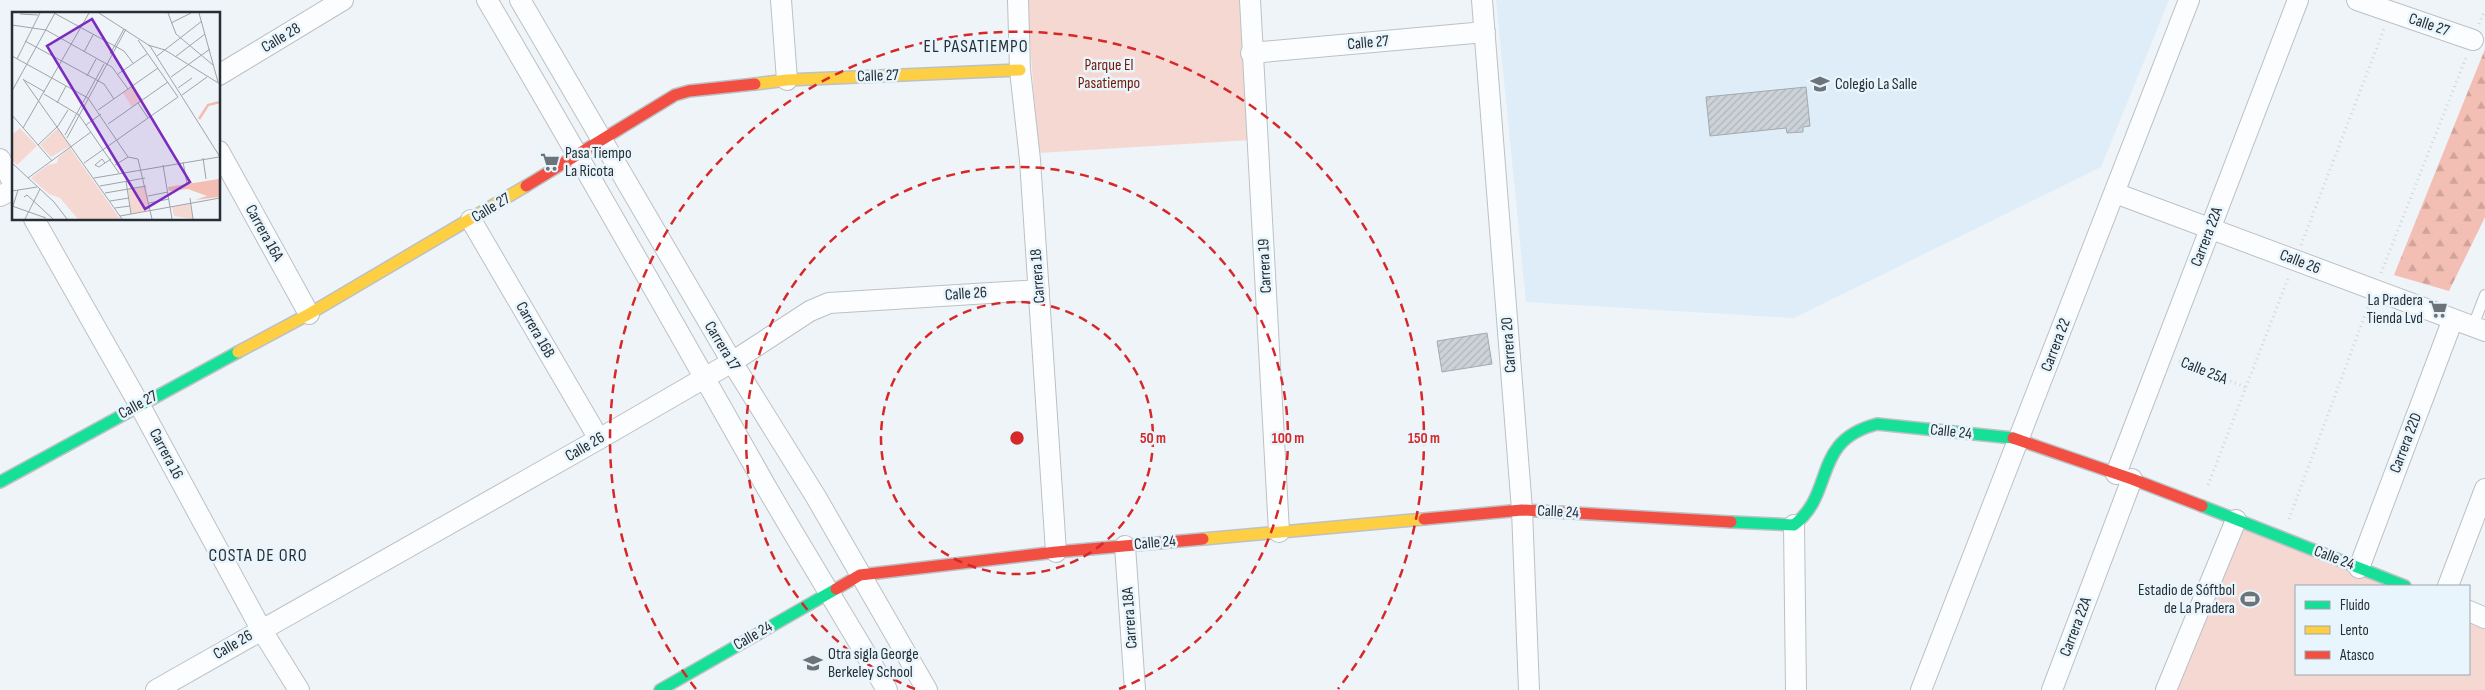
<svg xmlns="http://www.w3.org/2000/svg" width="2485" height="690" viewBox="0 0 2485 690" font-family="'Sofia Sans Condensed',sans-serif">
  <defs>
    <pattern id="forest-firs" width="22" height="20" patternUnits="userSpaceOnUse" patternTransform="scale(1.25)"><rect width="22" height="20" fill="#f3beb3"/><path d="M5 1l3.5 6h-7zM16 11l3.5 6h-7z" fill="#d0a49b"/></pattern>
    <pattern id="building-hatch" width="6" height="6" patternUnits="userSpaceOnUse" patternTransform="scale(1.25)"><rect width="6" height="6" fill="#ccd3d8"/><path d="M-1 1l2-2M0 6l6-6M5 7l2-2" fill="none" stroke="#afb5ba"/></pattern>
  </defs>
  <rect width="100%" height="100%" fill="#eef4f8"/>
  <path fill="#deedf7" d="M 1496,0 L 2169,0 L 2101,167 L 1794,318 L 1526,302 Z"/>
  <path fill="url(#forest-firs)" d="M 2485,49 L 2485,217 L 2449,291 L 2394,275 Z"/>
  <path fill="#f6d8d2" d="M 1027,0 L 1242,0 L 1251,140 L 1038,153 Z
    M 2236,520 L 2405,586 L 2296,586 L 2296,674 L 2469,674 L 2469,611 L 2485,618 L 2485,690 L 2166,690 Z"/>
  <path fill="url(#building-hatch)" stroke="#a4aaae" d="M 1806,87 L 1810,126 L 1803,127 L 1803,132 L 1787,133 L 1786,128 L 1710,136 L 1706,97 Z
    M 1487,333 L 1492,364 L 1442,372 L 1437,341 Z"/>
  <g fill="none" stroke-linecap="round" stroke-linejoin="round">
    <g stroke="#bbc1c5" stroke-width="12">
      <path id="lane" d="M 2473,326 L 2485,295"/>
    </g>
    <g stroke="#bbc1c5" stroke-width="22">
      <path id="street" d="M 487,0 C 583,162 675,326 768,490 C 807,557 848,623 887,690
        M 520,0 L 732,362 L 816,497 L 927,690
        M 781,0 L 787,80
        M 1018,0 L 1020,70 L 1030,160 L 1056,552
        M 1250,0 L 1279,532
        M 1482,0 L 1522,510 L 1529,690
        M 2357,0 L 2473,40
        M 1251,53 L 1485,32
        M 219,75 L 343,0
        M 219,151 L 309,314
        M 0,159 L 14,184
        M 2115,193 L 2485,331
        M 0,196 L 14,189
        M 34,219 L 139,404 L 261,629 L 299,690
        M 471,220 L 599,439
        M 2116,474 L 2298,0
        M 1794,525 L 1796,690
        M 1125,546 L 1135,690
        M 2359,568 L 2453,319
        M 2448,586 L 2485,489
        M 2469,611 L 2485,618
        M 156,690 L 599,439 L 732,362 L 810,311 L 829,303 L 1039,290
        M 1921,690 L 2189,0
        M 2052,690 L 2132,479
        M 2166,690 L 2236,520"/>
    </g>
    <g stroke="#bbc1c5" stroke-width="14">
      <path id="fast" d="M 0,482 L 238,352
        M 2202,506 L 2405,586
        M 1731,522 L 1794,525 C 1836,492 1811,441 1877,424 L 2013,438
        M 660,690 L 836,589"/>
    </g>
    <g stroke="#bbc1c5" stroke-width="14">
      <path id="slow" d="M 755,84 L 787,80 L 1020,70
        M 238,352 L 309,314 L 526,186
        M 1203,539 L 1424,519"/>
    </g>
    <g stroke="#bbc1c5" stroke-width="14">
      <path id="jam" d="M 526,186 L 675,95 L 689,91 L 755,84
        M 2013,438 L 2132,479 L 2202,506
        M 1424,519 L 1522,510 L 1731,522
        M 836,589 L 860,575 L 1056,552 L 1203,539"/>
    </g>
    <path stroke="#d3d5d7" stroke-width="3" stroke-dasharray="1 4" stroke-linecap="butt" d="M 2479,24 L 2485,10
      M 2301,245 L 2384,29
      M 2381,273 L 2467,55
      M 2179,361 L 2245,387
      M 2208,485 L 2289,276
      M 2289,519 L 2368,307"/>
    <use href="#lane" stroke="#fcfdfe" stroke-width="10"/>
    <use href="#street" stroke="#fcfdfe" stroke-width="20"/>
    <use href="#fast" stroke="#16e098" stroke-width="11"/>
    <use href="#slow" stroke="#ffcf43" stroke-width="11"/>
    <use href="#jam" stroke="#f24e42" stroke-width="11"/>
  </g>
  <g fill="none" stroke="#d62828" stroke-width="2.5" stroke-dasharray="9 6">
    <circle cx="1017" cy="438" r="136"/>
    <path d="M915 689A271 271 0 1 1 1119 689"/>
    <path d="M696 689A407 407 0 1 1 1338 689"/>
  </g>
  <defs>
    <g id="school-bare" transform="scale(1.5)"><path d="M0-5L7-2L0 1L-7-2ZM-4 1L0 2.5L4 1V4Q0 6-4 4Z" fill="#6d7479" stroke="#e9f5fd" stroke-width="2.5" paint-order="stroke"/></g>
    <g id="supermarket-bare" transform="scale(1.5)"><path d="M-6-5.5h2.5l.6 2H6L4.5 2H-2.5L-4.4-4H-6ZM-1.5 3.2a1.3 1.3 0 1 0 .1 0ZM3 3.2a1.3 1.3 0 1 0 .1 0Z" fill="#6d7479" stroke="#e9f5fd" stroke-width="2.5" paint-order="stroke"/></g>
    <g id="stadium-bare" transform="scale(1.5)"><path d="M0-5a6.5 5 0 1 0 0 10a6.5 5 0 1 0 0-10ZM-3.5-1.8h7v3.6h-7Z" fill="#6d7479" stroke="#e9f5fd" stroke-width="2.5" paint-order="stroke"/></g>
  </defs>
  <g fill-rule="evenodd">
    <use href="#school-bare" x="1820" y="84"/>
    <use href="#supermarket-bare" x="550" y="162"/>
    <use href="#supermarket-bare" x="2438" y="309"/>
    <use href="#stadium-bare" x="2250" y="599"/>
    <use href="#school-bare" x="813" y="663"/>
  </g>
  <g text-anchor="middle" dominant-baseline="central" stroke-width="5" stroke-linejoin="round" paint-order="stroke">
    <g font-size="16" fill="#272f34" stroke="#e9f5fd">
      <text transform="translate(2429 25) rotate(19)">Calle 27</text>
      <text transform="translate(281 38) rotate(-31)">Calle 28</text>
      <text transform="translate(1368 43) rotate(-5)">Calle 27</text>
      <text transform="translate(878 76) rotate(-2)">Calle 27</text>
      <text transform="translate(491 208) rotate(-31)">Calle 27</text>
      <text transform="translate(264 233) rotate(61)">Carrera 16A</text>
      <text transform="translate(2207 237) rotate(-69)">Carrera 22A</text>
      <text transform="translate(2300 262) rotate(21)">Calle 26</text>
      <text transform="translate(1265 266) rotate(-93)">Carrera 19</text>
      <text transform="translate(1038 276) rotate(-94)">Carrera 18</text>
      <text transform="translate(966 294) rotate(-4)">Calle 26</text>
      <text transform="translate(535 330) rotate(60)">Carrera 16B</text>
      <text transform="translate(1509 345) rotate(-94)">Carrera 20</text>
      <text transform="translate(2056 345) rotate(-69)">Carrera 22</text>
      <text transform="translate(722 346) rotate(59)">Carrera 17</text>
      <text transform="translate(2204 371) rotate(22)">Calle 25A</text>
      <text transform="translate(138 405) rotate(-29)">Calle 27</text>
      <text transform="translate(1951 432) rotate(6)">Calle 24</text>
      <text transform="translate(2406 443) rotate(-69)">Carrera 22D</text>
      <text transform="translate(585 447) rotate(-30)">Calle 26</text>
      <text transform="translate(166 454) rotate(62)">Carrera 16</text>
      <text transform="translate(1558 512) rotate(3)">Calle 24</text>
      <text transform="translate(1155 543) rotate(-5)">Calle 24</text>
      <text transform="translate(2334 558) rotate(21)">Calle 24</text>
      <text transform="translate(1130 618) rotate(-94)">Carrera 18A</text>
      <text transform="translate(2076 627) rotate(-69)">Carrera 22A</text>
      <text transform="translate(753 636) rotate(-30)">Calle 24</text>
      <text transform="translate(233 645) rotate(-30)">Calle 26</text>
    </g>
    <g font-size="16" fill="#731906" stroke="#e9f5fd">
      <text x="1109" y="65">Parque El<tspan x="1109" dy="18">Pasatiempo</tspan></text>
    </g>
    <g font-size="16" fill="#272f34" stroke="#e9f5fd" text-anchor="start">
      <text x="1835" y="84">Colegio La Salle</text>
      <text x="565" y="153">Pasa Tiempo<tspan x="565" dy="18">La Ricota</tspan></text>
      <text x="2423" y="300" text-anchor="end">La Pradera<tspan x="2423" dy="18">Tienda Lvd</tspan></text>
      <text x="2235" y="590" text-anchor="end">Estadio de Sóftbol<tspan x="2235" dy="18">de La Pradera</tspan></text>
      <text x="828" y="654">Otra sigla George<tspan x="828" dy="18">Berkeley School</tspan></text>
    </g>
    <g font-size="18" letter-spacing="1" fill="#272f34" stroke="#e9f5fd">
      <text x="976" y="46">EL PASATIEMPO</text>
      <text x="258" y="555">COSTA DE ORO</text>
    </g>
  </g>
  <g transform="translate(12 12)">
    <rect width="208" height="208" fill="#eef4f8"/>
    <path d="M 207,167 L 207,185 L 183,188 L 195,184 L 176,177 L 157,179 L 156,175 Z" fill="#f3beb3"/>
    <path d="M 121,74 L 131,87 L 120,95 L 111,81 ZM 8,116 L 25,134 L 5,153 L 0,148 L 0,123 ZM 46,116 L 58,134 L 39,145 L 28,133 ZM 58,136 L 108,207 L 66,207 L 48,186 L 37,182 L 19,166 L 36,153 L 45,151 L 46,146 ZM 134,174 L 138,198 L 119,202 L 116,177 ZM 178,192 L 181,207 L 162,204 L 160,195 Z" fill="#f6d8d2"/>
    <path fill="none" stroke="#f4bcb0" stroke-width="2.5" d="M 187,107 L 196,93 L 208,90"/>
    <path fill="none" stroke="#9ea5aa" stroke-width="1" d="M 42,1 L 112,39 L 121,51M 87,1 L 138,34 L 208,145M 156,1 L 164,22 L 201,53M 187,1 L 206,70M 8,2 L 26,3M 159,11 L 179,1M 0,13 L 34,18 L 100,55 L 116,77M 126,28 L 166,85M 13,29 L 92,72 L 102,87M 136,33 L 153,38 L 208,72M 72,40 L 81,23M 98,42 L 112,17M 0,44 L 76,86 L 116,145 L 126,147 L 140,207M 145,44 L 190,9M 163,45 L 193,22M 5,47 L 28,1M 106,62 L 135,42M 75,64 L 84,47M 159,65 L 198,37M 11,67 L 110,207M 12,68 L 33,80M 166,76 L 180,66M 0,79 L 43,1M 32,82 L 67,103 L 107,161M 170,83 L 195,65M 45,91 L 54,74M 126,91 L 136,106M 86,98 L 146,56M 0,103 L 40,149M 96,112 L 156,70M 74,113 L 89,102M 11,116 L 77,1M 53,123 L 92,52M 55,126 L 114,17M 26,133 L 46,114 L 56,98M 191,146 L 194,167M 171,150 L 175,171M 0,151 L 42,190 L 55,207M 72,151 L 166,85M 93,151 L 90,147 L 83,153 L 87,155 L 99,147M 103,153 L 116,145M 151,153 L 160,207M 16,166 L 79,120M 82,166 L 207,145M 114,169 L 119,202M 88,174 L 133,166M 0,179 L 25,175M 93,181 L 134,174M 136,184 L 156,180M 12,185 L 15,183 L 41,207M 178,186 L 181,207M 98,189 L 117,186M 137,191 L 157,187M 0,194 L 34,206M 1,194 L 6,178M 103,196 L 118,194M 108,204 L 208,186M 13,207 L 28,177"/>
    <path fill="#7b2cbf" fill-opacity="0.15" stroke="#7b2cbf" stroke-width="2.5" d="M 80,7 L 178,170 L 133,197 L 35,34 Z"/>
    <rect width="208" height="208" fill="none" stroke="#272f34" stroke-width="2.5"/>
  </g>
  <circle cx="1017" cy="438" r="8" fill="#d62828" stroke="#e9f5fd" stroke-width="2.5"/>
  <g font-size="15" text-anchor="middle" font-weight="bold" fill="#d62828" stroke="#e9f5fd" stroke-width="5" stroke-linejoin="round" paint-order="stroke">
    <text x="1153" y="443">50 m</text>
    <text x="1288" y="443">100 m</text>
    <text x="1424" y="443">150 m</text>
  </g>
  <rect x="2295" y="585" width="175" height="90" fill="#e9f5fd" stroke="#9ba6ad"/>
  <rect x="2305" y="601" width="25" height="8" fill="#16e098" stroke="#9ba6ad"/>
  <text x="2340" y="610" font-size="15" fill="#272f34">Fluido</text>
  <rect x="2305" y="626" width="25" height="8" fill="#ffcf43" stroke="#9ba6ad"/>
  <text x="2340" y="635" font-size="15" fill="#272f34">Lento</text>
  <rect x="2305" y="651" width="25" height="8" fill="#f24e42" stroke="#9ba6ad"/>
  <text x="2340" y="660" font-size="15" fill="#272f34">Atasco</text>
</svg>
